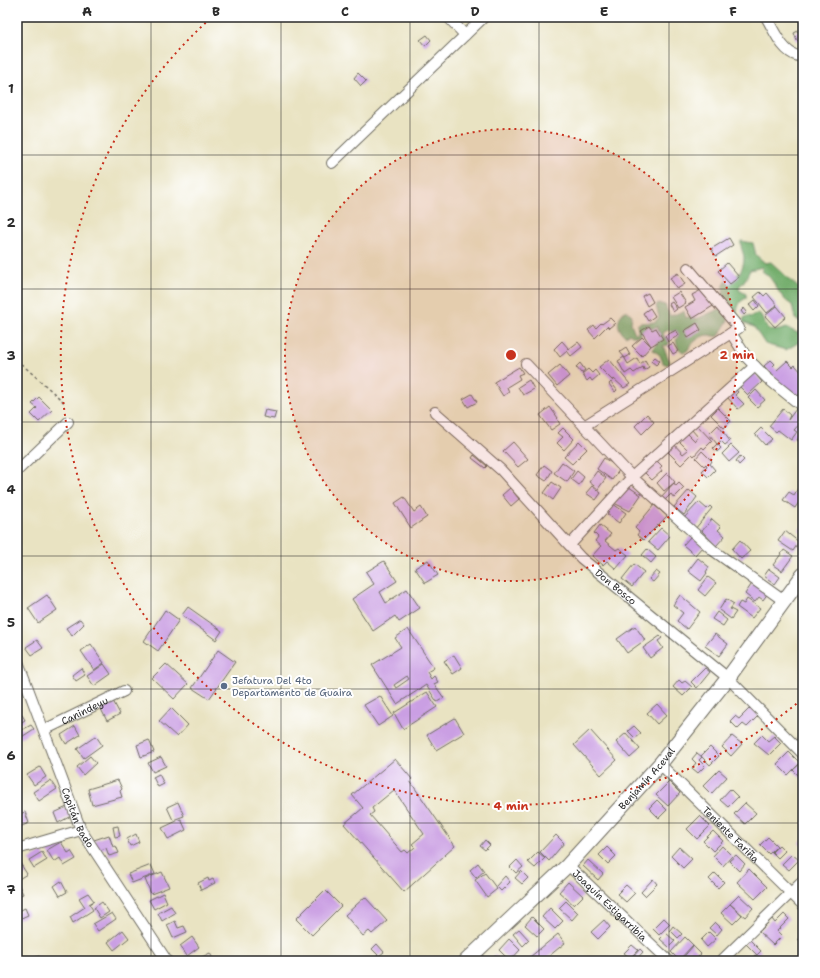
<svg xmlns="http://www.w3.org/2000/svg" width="820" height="978" viewBox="0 0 820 978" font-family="'Shantell Sans',sans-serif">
  <rect width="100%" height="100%" fill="#fff"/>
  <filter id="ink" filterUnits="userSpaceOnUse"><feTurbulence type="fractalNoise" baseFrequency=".025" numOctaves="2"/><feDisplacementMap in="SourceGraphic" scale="8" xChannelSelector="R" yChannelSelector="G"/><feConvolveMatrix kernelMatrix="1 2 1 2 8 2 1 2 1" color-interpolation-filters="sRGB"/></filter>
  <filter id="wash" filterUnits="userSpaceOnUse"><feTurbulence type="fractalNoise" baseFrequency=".012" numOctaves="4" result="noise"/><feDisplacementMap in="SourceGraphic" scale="16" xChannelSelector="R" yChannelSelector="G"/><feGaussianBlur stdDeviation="0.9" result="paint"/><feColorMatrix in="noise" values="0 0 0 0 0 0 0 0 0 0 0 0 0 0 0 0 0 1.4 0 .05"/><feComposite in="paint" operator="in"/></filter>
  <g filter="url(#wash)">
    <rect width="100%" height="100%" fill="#e9e3c2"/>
    <path fill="#73ad6c" stroke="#4f6c4c" d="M 741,241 L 753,243 L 756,255 L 765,263 L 771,262 L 803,292 L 803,325 L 802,322 L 795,319 L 792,305 C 776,296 777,280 762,271 L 762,267 L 750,270 L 745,280 L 739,287 L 739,290 L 746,294 L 746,298 L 740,302 L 736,313 L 732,313 L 719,336 C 715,337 712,335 708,335 C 699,336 692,343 687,351 L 683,352 L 678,348 L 676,340 L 678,337 L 675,332 L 668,330 L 663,333 L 664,337 L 670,341 L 668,345 L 663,346 L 670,362 L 668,365 L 663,363 L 660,355 L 653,350 L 654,346 L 661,339 L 657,326 L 652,329 L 650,326 L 647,325 L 640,336 L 632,336 L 629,334 L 625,336 C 616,327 616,318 626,310 L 632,315 L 631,323 L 635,333 L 638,333 L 637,325 L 640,323 L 655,322 L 659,317 L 656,306 L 658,303 L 665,305 L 670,316 L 684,311 L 686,318 L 690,316 L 696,319 L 724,307 L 723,287 L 727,280 L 740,273 C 742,268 744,263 744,259 C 744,252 740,248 741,241 Z
      M 758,313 L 761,315 C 767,332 771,333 787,328 L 798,333 L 803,332 L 803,340 L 786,350 L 765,344 L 754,327 L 743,322 L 744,318 L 747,316 L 751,317 Z"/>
    <g id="blocks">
      <path fill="#ca9fe3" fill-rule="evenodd" d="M 800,30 L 803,39 L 797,41 L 794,33 Z
        M 427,35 L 431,40 L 425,46 L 420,40 Z
        M 358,73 L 366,81 L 361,86 L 354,78 Z
        M 729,238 L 733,245 L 716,256 L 711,249 Z
        M 727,263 L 739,277 L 730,284 L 718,271 Z
        M 678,273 L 685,284 L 677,289 L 670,278 Z
        M 703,289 L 713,306 L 692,319 L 685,307 L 695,301 L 692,295 Z
        M 679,292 L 686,303 L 678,308 L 671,297 Z
        M 760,292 L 764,296 L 767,293 L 777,305 L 767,313 L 754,297 Z
        M 648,293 L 653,302 L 647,306 L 642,296 Z
        M 755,300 L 759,306 L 754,311 L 749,305 Z
        M 672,302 L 677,309 L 673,312 L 669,304 Z
        M 777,306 L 786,317 L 775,327 L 765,316 Z
        M 650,308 L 655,316 L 648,321 L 643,313 Z
        M 744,308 L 747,312 L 744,315 L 741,311 Z
        M 610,318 L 615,323 L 609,328 L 607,326 L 595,338 L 588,330 L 594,325 L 596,328 L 601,323 L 602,324 Z
        M 697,323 L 701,330 L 688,338 L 684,331 Z
        M 649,326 L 652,330 L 656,328 L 663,339 L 651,346 L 641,331 Z
        M 676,330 L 679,335 L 668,342 L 665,336 Z
        M 642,337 L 651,346 L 642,356 L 632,346 Z
        M 562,341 L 569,349 L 578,342 L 582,347 L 571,356 L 567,351 L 560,357 L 554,349 Z
        M 673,343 L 678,351 L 673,354 L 668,346 Z
        M 626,348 L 630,355 L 625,358 L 620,352 Z
        M 624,357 L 628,364 L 637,358 L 640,364 L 645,360 L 649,367 L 644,370 L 643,367 L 634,373 L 631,370 L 625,374 L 618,361 Z
        M 655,357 L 660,361 L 656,365 L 651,361 Z
        M 609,359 L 630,384 L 624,388 L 614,379 L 613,381 L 599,367 Z
        M 771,360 L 775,364 L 773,366 L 777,370 L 787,361 L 793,367 L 795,365 L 803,374 L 803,391 L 794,399 L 764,366 Z
        M 580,363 L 585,370 L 581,373 L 576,367 Z
        M 560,365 L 569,376 L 557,386 L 548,375 Z
        M 519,367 L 523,373 L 518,375 L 520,379 L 507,387 L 509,392 L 503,396 L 494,382 Z
        M 588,369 L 592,373 L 595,370 L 599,375 L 592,381 L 590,378 L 587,381 L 582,374 Z
        M 752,370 L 762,382 L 748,395 L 740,387 L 742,385 L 739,382 Z
        M 529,380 L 534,389 L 523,395 L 518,387 Z
        M 611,382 L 617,390 L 615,392 L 609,384 Z
        M 734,388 L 738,392 L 735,395 L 744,404 L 738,409 L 726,396 Z
        M 756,390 L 765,400 L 757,407 L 748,398 Z
        M 803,393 L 803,402 L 798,397 Z
        M 472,394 L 477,402 L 468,407 L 463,399 Z
        M 39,397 L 52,410 L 39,422 L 31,414 L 37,408 L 32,404 Z
        M 550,407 L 558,418 L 557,419 L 560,424 L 551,430 L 540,415 Z
        M 718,408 L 731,421 L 724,428 L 711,415 Z
        M 783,409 L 790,415 L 788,420 L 796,409 L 803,415 L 803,420 L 794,430 L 797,432 L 791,440 L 778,430 L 776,432 L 769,426 Z
        M 265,410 L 276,412 L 274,419 L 263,417 Z
        M 647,414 L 654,422 L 642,434 L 635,426 Z
        M 697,425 L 712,441 L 704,449 L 702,447 L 694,456 L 692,454 L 681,465 L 665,449 L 672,442 L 683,454 L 688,450 L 679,441 L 687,433 L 695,441 L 698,437 L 692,430 Z
        M 718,425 L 730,441 L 725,445 L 721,441 L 717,444 L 721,448 L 717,452 L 713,448 L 717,444 L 709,434 Z
        M 563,428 L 574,439 L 564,450 L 557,443 L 563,437 L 558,433 Z
        M 761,428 L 772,439 L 765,445 L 755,434 Z
        M 802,433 L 803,434 L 803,445 L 797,440 Z
        M 579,441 L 587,449 L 572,464 L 564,457 Z
        M 513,442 L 528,459 L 518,467 L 503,451 Z
        M 731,445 L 739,453 L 729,462 L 722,454 Z
        M 702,451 L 712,461 L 710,464 L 715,470 L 708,477 L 702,471 L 707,466 L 706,464 L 704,466 L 696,458 Z
        M 474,455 L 487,466 L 485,468 L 472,458 Z
        M 740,456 L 744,460 L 739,465 L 736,461 Z
        M 604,458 L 620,469 L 612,480 L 597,469 Z
        M 655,459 L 662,466 L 660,468 L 662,471 L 652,480 L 643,471 Z
        M 562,462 L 574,471 L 567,482 L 554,473 Z
        M 544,465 L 552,471 L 546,481 L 537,475 Z
        M 577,471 L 584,477 L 579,485 L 571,479 Z
        M 597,471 L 606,478 L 598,489 L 589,482 Z
        M 667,473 L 675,482 L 664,491 L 657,483 Z
        M 552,482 L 561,488 L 553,500 L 544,493 Z
        M 674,483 L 676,486 L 679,483 L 684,488 L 674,498 L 671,494 L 663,502 L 660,498 Z
        M 626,485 L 641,495 L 630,511 L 614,503 Z
        M 800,485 L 803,487 L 803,496 L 795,508 L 783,500 L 789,492 L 794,495 Z
        M 592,486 L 601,493 L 596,500 L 586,493 Z
        M 510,488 L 519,499 L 511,506 L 502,495 Z
        M 689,490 L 697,497 L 684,515 L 674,507 Z
        M 404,497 L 414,512 L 421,507 L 427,517 L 411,528 L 395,503 Z
        M 699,502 L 707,509 L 710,506 L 712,508 L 695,529 L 683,519 Z
        M 613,504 L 626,513 L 619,523 L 607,514 Z
        M 654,505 L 667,516 L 643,540 L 637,535 L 639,532 L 635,528 Z
        M 712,519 L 721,527 L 718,530 L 725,536 L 716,546 L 702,531 Z
        M 600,525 L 611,534 L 605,541 L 616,550 L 619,548 L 628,555 L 616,569 L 607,561 L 603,565 L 592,556 L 601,546 L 595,541 L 598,537 L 594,533 Z
        M 803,525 L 803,534 L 799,530 Z
        M 661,528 L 670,536 L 658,550 L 648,542 Z
        M 785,531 L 799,542 L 793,551 L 778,541 Z
        M 691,536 L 703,546 L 695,555 L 683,545 Z
        M 740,540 L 750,551 L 741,559 L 732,549 Z
        M 647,549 L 656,557 L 651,563 L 642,555 Z
        M 784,550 L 793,556 L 782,571 L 773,565 Z
        M 698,558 L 709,567 L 706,572 L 707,573 L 701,581 L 688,571 Z
        M 428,560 L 438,575 L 425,583 L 415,568 Z
        M 384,561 L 397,581 L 380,592 L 386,603 L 407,589 L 420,608 L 399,622 L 395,616 L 373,631 L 352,599 L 374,584 L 366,572 Z
        M 634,564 L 644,572 L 632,587 L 622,579 Z
        M 769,569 L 780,577 L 775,584 L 764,576 Z
        M 656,571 L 660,574 L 653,582 L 649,579 Z
        M 708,577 L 716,583 L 705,596 L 698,590 Z
        M 753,582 L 768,593 L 763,600 L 759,597 L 755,602 L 745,594 Z
        M 47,595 L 57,610 L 38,623 L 28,608 Z
        M 680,595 L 700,612 L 687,629 L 677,621 L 683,613 L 673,605 Z
        M 726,599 L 734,604 L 730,609 L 736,612 L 731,619 L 719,610 Z
        M 747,599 L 760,608 L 752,618 L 737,607 L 740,602 L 744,604 Z
        M 188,607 L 222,631 L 216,640 L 182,615 Z
        M 165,610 L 179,620 L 158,651 L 144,641 Z
        M 717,612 L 727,620 L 723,626 L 712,619 Z
        M 80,619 L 84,624 L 72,636 L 66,628 Z
        M 635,626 L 645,640 L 627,653 L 617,639 Z
        M 408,629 L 434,668 L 427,672 L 431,679 L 434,676 L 438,682 L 434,684 L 444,698 L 437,702 L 426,685 L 397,704 L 372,665 L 401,647 L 395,638 ZM 407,676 L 409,679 L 396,688 L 394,685 Z
        M 715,634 L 728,644 L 719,656 L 705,646 Z
        M 660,636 L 662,638 L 658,641 L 663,648 L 650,658 L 643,648 Z
        M 37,640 L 43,648 L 32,655 L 26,647 Z
        M 91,644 L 104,663 L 94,670 L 81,651 Z
        M 218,650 L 235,662 L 209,699 L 192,688 Z
        M 454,655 L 462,668 L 453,674 L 444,661 Z
        M 104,664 L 111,674 L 94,686 L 87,676 Z
        M 166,664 L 188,684 L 174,699 L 152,678 Z
        M 81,668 L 85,675 L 76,681 L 72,675 Z
        M 705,668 L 710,672 L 697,688 L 691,682 Z
        M 679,680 L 682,683 L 685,681 L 692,687 L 683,696 L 673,687 Z
        M 427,692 L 437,707 L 403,729 L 394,713 Z
        M 380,696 L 393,716 L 378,726 L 364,705 Z
        M 112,699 L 120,714 L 107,721 L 99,705 Z
        M 657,704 L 667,715 L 657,724 L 647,713 Z
        M 751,707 L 759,715 L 747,727 L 743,724 L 738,729 L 730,721 L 735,716 L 739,719 Z
        M 171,708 L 188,725 L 177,737 L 159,721 Z
        M 21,713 L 25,720 L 20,723 L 17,716 Z
        M 455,718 L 464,733 L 436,750 L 427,735 Z
        M 17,723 L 22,730 L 31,725 L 34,729 L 17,740 Z
        M 75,726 L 80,735 L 66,744 L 61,735 Z
        M 634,726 L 641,733 L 635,738 L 628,731 Z
        M 590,730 L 617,760 L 601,775 L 574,745 Z
        M 626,733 L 640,749 L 630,758 L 616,742 Z
        M 762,735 L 768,741 L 774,736 L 781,743 L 769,755 L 754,743 Z
        M 96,736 L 102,745 L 84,758 L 77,749 Z
        M 732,736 L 742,744 L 731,756 L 722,747 Z
        M 149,740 L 154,752 L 141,757 L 137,745 Z
        M 710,747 L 719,756 L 710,765 L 701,756 Z
        M 789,752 L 800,763 L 788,775 L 777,764 Z
        M 697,753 L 702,757 L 699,760 L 705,766 L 698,773 L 692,768 L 696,763 L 692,759 Z
        M 90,756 L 96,763 L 83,775 L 77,767 Z
        M 161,757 L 166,766 L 153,772 L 148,763 Z
        M 395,759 L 412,779 L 410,781 L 455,846 L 404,892 L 344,824 L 363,808 L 352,795 ZM 394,790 L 424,834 L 412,844 L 415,847 L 408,853 L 405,850 L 402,852 L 370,815 L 374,812 L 372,808 Z
        M 801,763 L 803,765 L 803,780 L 793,770 Z
        M 40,767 L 46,777 L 34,785 L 27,775 Z
        M 719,770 L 727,777 L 711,794 L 703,786 Z
        M 159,774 L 164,784 L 158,787 L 153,777 Z
        M 51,780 L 57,789 L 39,801 L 33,792 Z
        M 118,780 L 122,789 L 120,791 L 122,797 L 92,805 L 88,789 Z
        M 669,782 L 680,793 L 668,806 L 656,795 Z
        M 730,789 L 738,797 L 728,807 L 720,800 Z
        M 657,800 L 667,810 L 659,818 L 649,808 Z
        M 178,802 L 184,816 L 173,820 L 167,807 Z
        M 745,803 L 756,813 L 745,824 L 734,814 Z
        M 67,807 L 71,816 L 58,823 L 54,813 Z
        M 25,812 L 29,823 L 17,828 L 17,815 Z
        M 700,816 L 710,826 L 697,839 L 687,829 Z
        M 181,819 L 186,830 L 168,839 L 162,828 Z
        M 118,826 L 120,836 L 115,837 L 113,827 Z
        M 713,831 L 723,841 L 713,851 L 703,841 Z
        M 136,834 L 139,842 L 130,846 L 127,839 Z
        M 109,835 L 113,847 L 116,846 L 119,853 L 109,856 L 106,848 L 98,851 L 94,840 Z
        M 556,835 L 564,843 L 549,861 L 540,852 Z
        M 768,837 L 777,846 L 769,854 L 760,845 Z
        M 803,839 L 803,847 L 799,843 Z
        M 485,840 L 490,845 L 485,850 L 480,846 Z
        M 61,842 L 68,853 L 71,851 L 76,859 L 64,866 L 60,858 L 54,862 L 47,850 Z
        M 779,845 L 785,851 L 778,858 L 772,852 Z
        M 722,846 L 732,856 L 723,866 L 713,856 Z
        M 607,847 L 616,856 L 608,864 L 599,855 Z
        M 679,847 L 692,859 L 683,868 L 671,856 Z
        M 42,852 L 47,860 L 34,868 L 29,860 Z
        M 538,852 L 545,858 L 535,868 L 528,862 Z
        M 792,854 L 799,860 L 789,870 L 782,864 Z
        M 736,855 L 745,864 L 739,871 L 729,861 Z
        M 517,860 L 523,867 L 516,873 L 510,867 Z
        M 588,860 L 603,874 L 598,880 L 583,866 Z
        M 20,863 L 27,874 L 17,880 L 17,865 Z
        M 478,863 L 484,871 L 476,878 L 470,870 Z
        M 151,865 L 155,874 L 132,883 L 128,874 Z
        M 749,869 L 767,887 L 755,899 L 737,882 Z
        M 521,871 L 528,878 L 522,884 L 515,878 Z
        M 162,872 L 169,887 L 151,894 L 145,879 Z
        M 485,873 L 497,889 L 487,897 L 475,880 Z
        M 715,873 L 724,882 L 718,888 L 709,879 Z
        M 505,876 L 510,882 L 501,891 L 496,886 Z
        M 208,878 L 209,881 L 213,879 L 215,883 L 201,890 L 198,883 Z
        M 653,879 L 657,884 L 645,896 L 641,892 Z
        M 17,881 L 23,894 L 18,896 L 17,894 Z
        M 61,881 L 67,892 L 60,896 L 54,886 Z
        M 568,882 L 583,896 L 574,905 L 559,892 Z
        M 626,885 L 635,893 L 626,902 L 617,894 Z
        M 803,887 L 803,897 L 798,892 Z
        M 325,890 L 341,906 L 312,935 L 296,919 Z
        M 88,893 L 94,901 L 89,904 L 93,910 L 73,923 L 70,917 L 85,907 L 79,898 Z
        M 163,893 L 167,902 L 154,909 L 149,900 Z
        M 739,895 L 753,908 L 745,917 L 730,904 Z
        M 365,897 L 387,921 L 372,934 L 369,931 L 363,936 L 345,915 Z
        M 566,901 L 578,913 L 572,920 L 559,908 Z
        M 102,902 L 109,912 L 100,918 L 94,908 Z
        M 730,904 L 742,915 L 733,924 L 721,913 Z
        M 171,906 L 175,913 L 162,921 L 158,913 Z
        M 25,908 L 28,915 L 17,920 L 17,912 Z
        M 550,908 L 563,921 L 555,929 L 542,917 Z
        M 112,913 L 116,919 L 98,931 L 93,924 Z
        M 784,914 L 789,919 L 777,931 L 782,936 L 773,945 L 759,932 L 772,919 L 775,923 Z
        M 532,917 L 544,929 L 537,936 L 525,925 Z
        M 664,918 L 670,924 L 659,935 L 653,929 Z
        M 604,920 L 610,927 L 598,939 L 591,932 Z
        M 175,921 L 178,928 L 184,926 L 187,932 L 173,938 L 167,925 Z
        M 715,922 L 722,929 L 717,935 L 709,928 Z
        M 673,926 L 682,934 L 678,938 L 670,930 Z
        M 519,929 L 529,940 L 523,946 L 513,934 Z
        M 123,930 L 129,938 L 114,950 L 108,942 Z
        M 709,932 L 716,939 L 707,947 L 701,940 Z
        M 666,933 L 675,941 L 669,947 L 660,939 Z
        M 803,933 L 803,944 L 798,939 Z
        M 558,934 L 565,943 L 543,961 L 533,961 L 530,957 Z
        M 192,937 L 199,947 L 187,956 L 180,946 Z
        M 685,937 L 693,945 L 679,960 L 671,952 Z
        M 509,939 L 520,950 L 510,961 L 499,950 Z
        M 749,939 L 761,951 L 757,955 L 745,943 Z
        M 377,944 L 384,952 L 379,956 L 372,949 Z
        M 632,945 L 638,950 L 630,958 L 624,953 Z
        M 693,946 L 701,954 L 694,961 L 680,961 Z
        M 640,949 L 643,952 L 635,961 L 631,961 L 630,960 Z
        M 210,953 L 214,961 L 197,961 L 196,960 Z
        M 495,955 L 501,961 L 489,961 Z
        M 755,955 L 763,961 L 751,961 Z
        M 39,956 L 41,961 L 28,961 Z"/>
    </g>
  </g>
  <g filter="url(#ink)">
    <use href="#blocks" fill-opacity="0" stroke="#6e6b60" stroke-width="1"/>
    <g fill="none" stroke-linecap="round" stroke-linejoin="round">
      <g stroke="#6e6b60" stroke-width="12">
        <g id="street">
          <path d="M 448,17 L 465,35"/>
          <path d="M 766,17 C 774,30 782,52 798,56 L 803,54"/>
          <path d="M 332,163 L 484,17"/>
          <path d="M 731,333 L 747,358 L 767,378 L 803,407"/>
          <path d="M 526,364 L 632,477 L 714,551 L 784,601"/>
          <path id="s1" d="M 435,412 L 501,470 L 581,558 L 728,678 L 803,754"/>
          <path d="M 584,426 L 739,328 L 688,268"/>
          <path d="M 17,471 L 68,422"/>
          <path d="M 570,545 L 632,477 L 755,366"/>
          <path id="s2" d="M 17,659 L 81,830 L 167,961"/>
          <path id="s3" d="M 44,730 L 124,691"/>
          <path id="s4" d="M 660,764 L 803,905"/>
          <path d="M 17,849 L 81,830"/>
          <path id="s5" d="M 568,865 L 669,961"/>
          <path d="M 721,961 L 803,881"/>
        </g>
      </g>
      <g stroke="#6e6b60" stroke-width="16">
        <g id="secondary">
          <path id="s6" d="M 466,961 L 568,865 L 660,764 L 728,678 L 803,575"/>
        </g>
      </g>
      <path stroke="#6e6b60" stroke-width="1.5" stroke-dasharray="3 3" stroke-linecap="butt" d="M 17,360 L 66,404"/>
      <use href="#street" stroke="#fff" stroke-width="10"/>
      <use href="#secondary" stroke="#fff" stroke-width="14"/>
    </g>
  </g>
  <path fill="none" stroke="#2b2b2b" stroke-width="1" stroke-opacity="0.55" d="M 151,17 L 151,961M 281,17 L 281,961M 410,17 L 410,961M 539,17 L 539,961M 669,17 L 669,961M 17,155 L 803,155M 17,289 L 803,289M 17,422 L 803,422M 17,556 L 803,556M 17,689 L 803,689M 17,823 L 803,823"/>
  <circle cx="511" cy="355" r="226" fill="#c8321e" fill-opacity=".12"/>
  <g fill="none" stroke="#c8321e" stroke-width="2" stroke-dasharray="2 4">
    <circle cx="511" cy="355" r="226"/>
    <path d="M801 700A451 451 0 0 1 212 17"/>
  </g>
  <circle fill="#5c6f8a" stroke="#fff" stroke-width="1.5" cx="224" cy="686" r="4"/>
  <g text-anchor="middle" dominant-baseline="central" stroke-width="4" stroke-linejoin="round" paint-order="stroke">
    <g font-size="10" fill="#2b2b2b" stroke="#fff">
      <text stroke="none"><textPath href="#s1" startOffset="252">Don Bosco</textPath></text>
      <text stroke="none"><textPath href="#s3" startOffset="45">Canindeyu</textPath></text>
      <text stroke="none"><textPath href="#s6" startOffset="257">Benjamín Aceval</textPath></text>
      <text stroke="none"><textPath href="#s2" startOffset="170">Capitán Bado</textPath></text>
      <text stroke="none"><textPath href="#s4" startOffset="100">Teniente Fariña</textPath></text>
      <text stroke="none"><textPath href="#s5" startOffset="58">Joaquín Estigarribia</textPath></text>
    </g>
    <g font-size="10" fill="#4e5e75" stroke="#fff" text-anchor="start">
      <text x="232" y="680">Jefatura Del 4to<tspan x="232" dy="12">Departamento de Guaira</tspan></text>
    </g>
  </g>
  <circle cx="511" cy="355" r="6" fill="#c8321e" stroke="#fff" stroke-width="2"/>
  <g font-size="12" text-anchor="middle" font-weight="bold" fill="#c8321e" stroke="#fff" stroke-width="4" stroke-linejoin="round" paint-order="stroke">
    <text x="737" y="359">2 min</text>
    <text x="511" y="810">4 min</text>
  </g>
  <rect width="820" height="978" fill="none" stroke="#fff" stroke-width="44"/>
  <rect x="22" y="22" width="776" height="934" fill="none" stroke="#2b2b2b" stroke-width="1.5"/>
  <g font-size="13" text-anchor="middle" font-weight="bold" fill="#2b2b2b">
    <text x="87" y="16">A</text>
    <text x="216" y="16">B</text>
    <text x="345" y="16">C</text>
    <text x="475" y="16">D</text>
    <text x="604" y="16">E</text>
    <text x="733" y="16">F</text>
    <text x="11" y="93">1</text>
    <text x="11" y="227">2</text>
    <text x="11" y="360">3</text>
    <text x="11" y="494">4</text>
    <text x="11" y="627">5</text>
    <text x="11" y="760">6</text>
    <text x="11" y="894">7</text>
  </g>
</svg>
